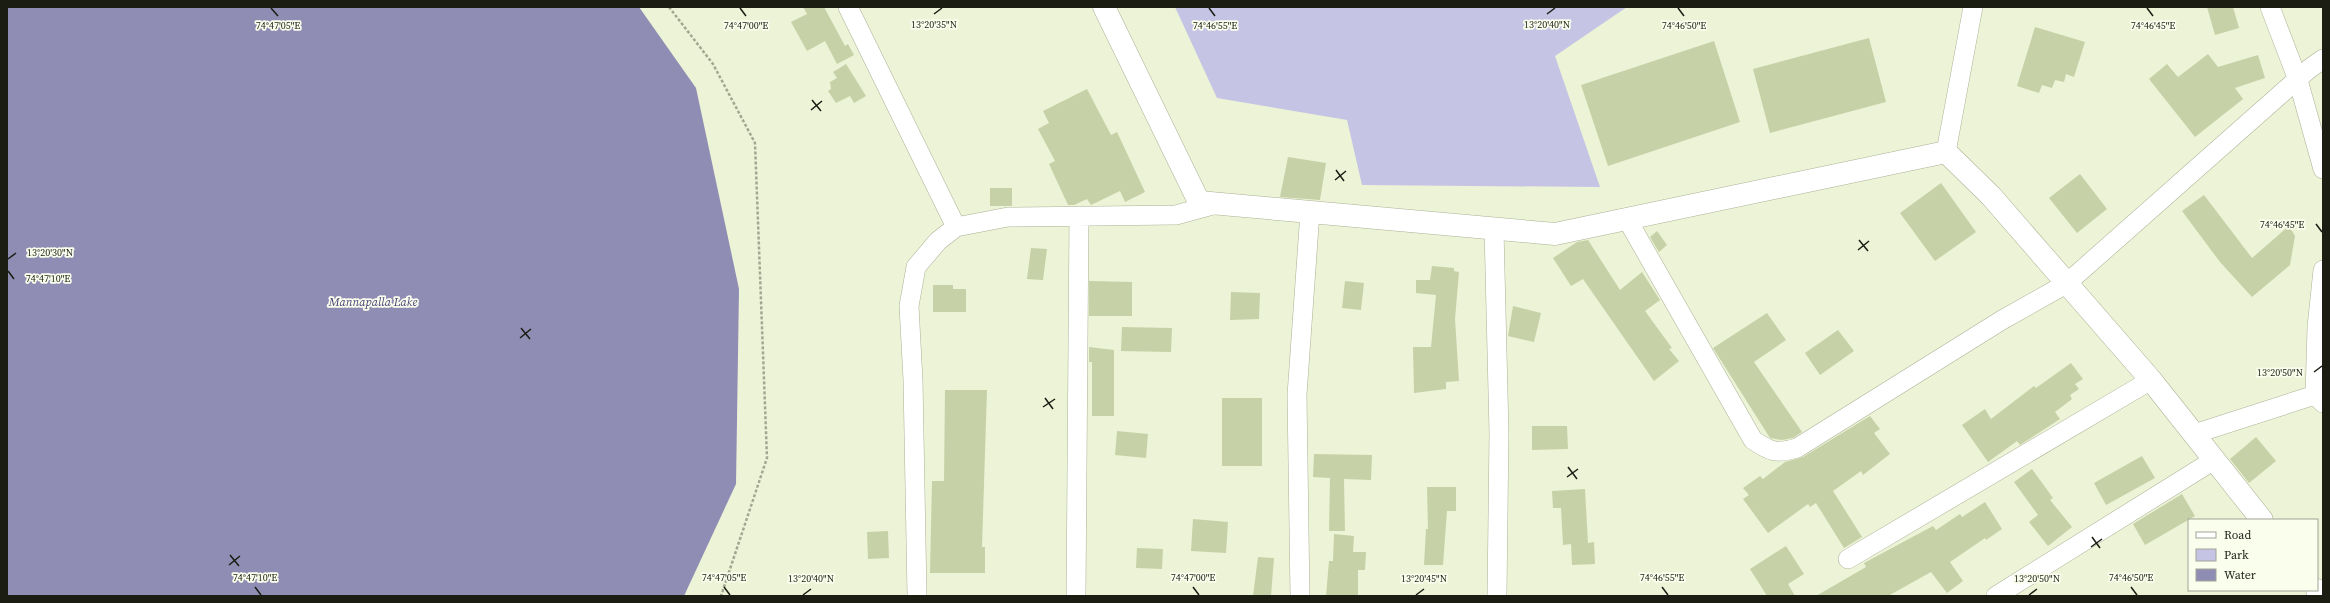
<svg xmlns="http://www.w3.org/2000/svg" width="2330" height="603" viewBox="0 0 2330 603" font-family="'Source Serif 4',serif">
  <rect width="100%" height="100%" fill="#ecf3d6"/>
  <path fill="#c6c4e5" d="M 1175,7 L 1627,7 L 1555,56 L 1600,187 L 1362,185 L 1347,120 L 1217,98 Z"/>
  <path fill="#908db4" d="M 7,7 L 639,7 L 696,88 L 739,289 L 736,484 L 684,596 L 7,596 Z"/>
  <path fill="#c7d1a7" d="M 803,7 L 824,7 L 845,46 L 848,44 L 854,55 L 837,64 L 825,41 L 807,51 L 791,22 L 807,14 Z
    M 2207,7 L 2233,7 L 2239,28 L 2215,35 Z
    M 2035,27 L 2085,42 L 2074,77 L 2066,74 L 2064,82 L 2055,80 L 2052,88 L 2042,85 L 2039,93 L 2017,86 Z
    M 1869,38 L 1886,102 L 1770,133 L 1753,69 Z
    M 1714,41 L 1740,122 L 1608,166 L 1581,85 Z
    M 2208,54 L 2218,67 L 2258,55 L 2265,78 L 2235,88 L 2243,99 L 2195,137 L 2149,79 L 2167,64 L 2178,77 Z
    M 846,64 L 866,96 L 854,103 L 850,96 L 836,103 L 828,91 L 831,89 L 830,82 L 837,78 L 833,72 Z
    M 1087,89 L 1111,135 L 1117,132 L 1145,192 L 1125,202 L 1120,191 L 1091,205 L 1087,199 L 1074,205 L 1068,205 L 1049,164 L 1055,161 L 1038,129 L 1049,123 L 1043,111 Z
    M 1288,157 L 1326,163 L 1320,200 L 1280,197 Z
    M 2080,174 L 2107,209 L 2077,233 L 2049,198 Z
    M 1941,183 L 1976,232 L 1935,261 L 1900,213 Z
    M 990,188 L 1012,188 L 1012,206 L 990,206 Z
    M 2204,195 L 2252,258 L 2289,226 L 2295,236 L 2290,265 L 2252,297 L 2220,262 L 2182,211 Z
    M 1657,231 L 1667,245 L 1659,252 L 1650,237 Z
    M 1588,240 L 1620,290 L 1642,272 L 1660,300 L 1645,311 L 1672,348 L 1669,349 L 1679,361 L 1654,381 L 1583,279 L 1571,286 L 1553,258 L 1577,242 Z
    M 1031,248 L 1047,249 L 1043,280 L 1027,279 Z
    M 1432,266 L 1454,268 L 1454,271 L 1459,272 L 1455,319 L 1459,381 L 1446,382 L 1446,389 L 1414,393 L 1413,347 L 1431,347 L 1436,295 L 1416,293 L 1416,280 L 1430,280 Z
    M 1089,281 L 1132,282 L 1132,316 L 1089,316 Z
    M 1345,281 L 1364,283 L 1361,310 L 1342,308 Z
    M 933,285 L 953,285 L 953,289 L 966,289 L 966,312 L 933,312 Z
    M 1231,292 L 1260,293 L 1259,319 L 1230,320 Z
    M 1513,306 L 1541,313 L 1534,342 L 1508,336 Z
    M 1767,313 L 1786,340 L 1754,362 L 1802,432 L 1793,438 L 1782,440 L 1770,438 L 1713,348 Z
    M 1122,327 L 1172,328 L 1171,352 L 1121,351 Z
    M 1838,330 L 1854,351 L 1820,375 L 1805,353 Z
    M 1089,347 L 1114,350 L 1114,416 L 1092,416 L 1092,362 L 1089,362 Z
    M 2071,363 L 2083,379 L 2075,384 L 2079,389 L 2070,395 L 2072,399 L 2055,412 L 2060,419 L 2020,445 L 2017,441 L 1988,462 L 1962,425 L 1985,409 L 1991,419 L 2034,386 L 2036,388 Z
    M 945,390 L 987,390 L 982,547 L 985,547 L 985,573 L 930,573 L 932,481 L 944,481 Z
    M 1222,398 L 1262,398 L 1262,466 L 1222,466 Z
    M 1870,416 L 1880,429 L 1874,433 L 1890,454 L 1863,475 L 1861,471 L 1833,491 L 1862,537 L 1844,548 L 1816,503 L 1810,507 L 1808,504 L 1768,533 L 1743,499 L 1749,495 L 1743,488 L 1760,476 L 1763,479 L 1785,462 L 1803,457 Z
    M 1532,426 L 1567,426 L 1568,449 L 1532,450 Z
    M 1117,431 L 1148,434 L 1146,458 L 1115,455 Z
    M 2256,437 L 2276,461 L 2249,483 L 2230,459 Z
    M 1314,454 L 1372,455 L 1371,480 L 1344,479 L 1345,531 L 1329,531 L 1330,478 L 1313,477 Z
    M 2142,456 L 2155,478 L 2106,505 L 2094,483 Z
    M 2032,469 L 2053,498 L 2050,500 L 2072,527 L 2048,546 L 2029,522 L 2038,515 L 2014,482 Z
    M 1427,487 L 1456,487 L 1456,511 L 1447,511 L 1443,565 L 1424,565 L 1426,529 L 1428,529 Z
    M 1585,489 L 1588,543 L 1594,542 L 1595,564 L 1572,565 L 1571,544 L 1563,545 L 1561,508 L 1553,508 L 1552,491 Z
    M 2182,494 L 2195,516 L 2145,545 L 2133,524 Z
    M 1985,502 L 2002,529 L 1986,540 L 1985,538 L 1950,562 L 1963,581 L 1947,593 L 1931,572 L 1888,596 L 1816,596 L 1866,567 L 1864,563 L 1933,526 L 1936,530 L 1960,514 L 1962,517 Z
    M 1193,519 L 1228,522 L 1226,553 L 1191,551 Z
    M 888,531 L 889,558 L 868,559 L 867,532 Z
    M 1334,534 L 1354,536 L 1353,552 L 1366,552 L 1365,570 L 1358,570 L 1358,596 L 1326,596 L 1329,561 L 1333,561 Z
    M 1786,546 L 1804,574 L 1788,584 L 1795,596 L 1767,596 L 1750,569 Z
    M 1137,548 L 1163,549 L 1162,569 L 1136,568 Z
    M 1258,557 L 1274,558 L 1271,596 L 1253,596 Z"/>
  <g fill="none" stroke-linecap="round" stroke-linejoin="round">
    <g stroke="#aab196" stroke-width="20">
      <path id="street" d="M 848,7 L 956,227
        M 2270,7 L 2298,80 L 2323,169
        M 1946,152 L 1973,7
        M 1627,219 L 1753,440 C 1771,452 1776,454 1797,448 L 2002,320 L 2066,284 L 2309,69 L 2323,59
        M 1494,229 L 1499,433 L 1497,596
        M 2323,270 L 2317,327 L 2315,395 L 2323,403
        M 2194,434 L 2315,395
        M 1848,559 L 2151,380
        M 917,596 L 913,380 L 909,306 L 916,267 L 938,241 L 956,227 L 1008,217 L 1176,215 L 1216,204
        M 1076,596 L 1079,216
        M 1300,596 L 1297,395 L 1310,212
        M 1996,596 L 2214,460"/>
    </g>
    <g stroke="#aab196" stroke-width="23">
      <path id="secondary" d="M 1104,7 L 1199,202 L 1555,234 L 1946,152 L 1991,196 L 2151,380 L 2262,520
        M 2317,590 L 2322,596"/>
    </g>
    <path stroke="#a2a791" stroke-width="2.5" stroke-dasharray="3 2" stroke-linecap="butt" d="M 669,7 L 713,64 L 755,143 L 767,458 L 721,596"/>
    <use href="#street" stroke="#fff" stroke-width="19"/>
    <use href="#secondary" stroke="#fff" stroke-width="22"/>
  </g>
  <path fill="none" stroke="#1b1d13" stroke-width="1.5" d="M 271,8 L 278,16M 740,8 L 746,16M 1209,8 L 1215,16M 1678,8 L 1684,16M 2147,8 L 2153,16M 934,14 L 942,8M 1547,14 L 1555,8M 812,100 L 821,111M 811,110 L 822,101M 1336,170 L 1344,181M 1335,180 L 1346,171M 2316,224 L 2322,232M 1859,240 L 1868,251M 1858,250 L 1869,241M 8,259 L 16,253M 8,271 L 14,279M 521,328 L 530,339M 520,338 L 531,329M 2314,372 L 2322,366M 1045,398 L 1053,409M 1043,407 L 1055,399M 1568,467 L 1577,479M 1567,477 L 1578,469M 2092,537 L 2100,548M 2091,547 L 2102,539M 230,555 L 239,566M 229,565 L 240,556M 255,587 L 261,595M 724,587 L 730,595M 1193,587 L 1199,595M 1662,587 L 1668,595M 2131,587 L 2137,595M 803,595 L 811,589M 1416,595 L 1424,589M 2029,595 L 2037,589"/>
  <g text-anchor="middle" dominant-baseline="central" stroke-width="3.5" stroke-linejoin="round" paint-order="stroke">
    <g font-size="12" font-style="italic" fill="#4a4379" stroke="#fafeed">
      <text x="373" y="302">Mannapalla Lake</text>
    </g>
  </g>
  <g font-size="10" text-anchor="middle" fill="#1b1d13" stroke="#fafeed" stroke-width="3.5" stroke-linejoin="round" paint-order="stroke">
    <text x="934" y="28">13°20'35"N</text>
    <text x="1547" y="28">13°20'40"N</text>
    <text x="1215" y="29">74°46'55"E</text>
    <text x="278" y="29">74°47'05"E</text>
    <text x="746" y="29">74°47'00"E</text>
    <text x="1684" y="29">74°46'50"E</text>
    <text x="2153" y="29">74°46'45"E</text>
    <text x="2282" y="228">74°46'45"E</text>
    <text x="50" y="256">13°20'30"N</text>
    <text x="48" y="282">74°47'10"E</text>
    <text x="2280" y="376">13°20'50"N</text>
    <text x="255" y="581">74°47'10"E</text>
    <text x="724" y="581">74°47'05"E</text>
    <text x="1193" y="581">74°47'00"E</text>
    <text x="1662" y="581">74°46'55"E</text>
    <text x="2131" y="581">74°46'50"E</text>
    <text x="811" y="582">13°20'40"N</text>
    <text x="1424" y="582">13°20'45"N</text>
    <text x="2037" y="582">13°20'50"N</text>
  </g>
  <rect width="2330" height="603" fill="none" stroke="#1b1d13" stroke-width="16"/>
  <rect x="2188" y="519" width="130" height="72" fill="#fafeed" stroke="#a1a496"/>
  <rect x="2196" y="532" width="20" height="6" fill="#ffffff" stroke="#a1a496"/>
  <text x="2224" y="539" font-size="12" fill="#1b1d13">Road</text>
  <rect x="2196" y="549" width="20" height="12" fill="#c6c4e5" stroke="#a1a496"/>
  <text x="2224" y="559" font-size="12" fill="#1b1d13">Park</text>
  <rect x="2196" y="569" width="20" height="12" fill="#908db4" stroke="#a1a496"/>
  <text x="2224" y="579" font-size="12" fill="#1b1d13">Water</text>
</svg>
